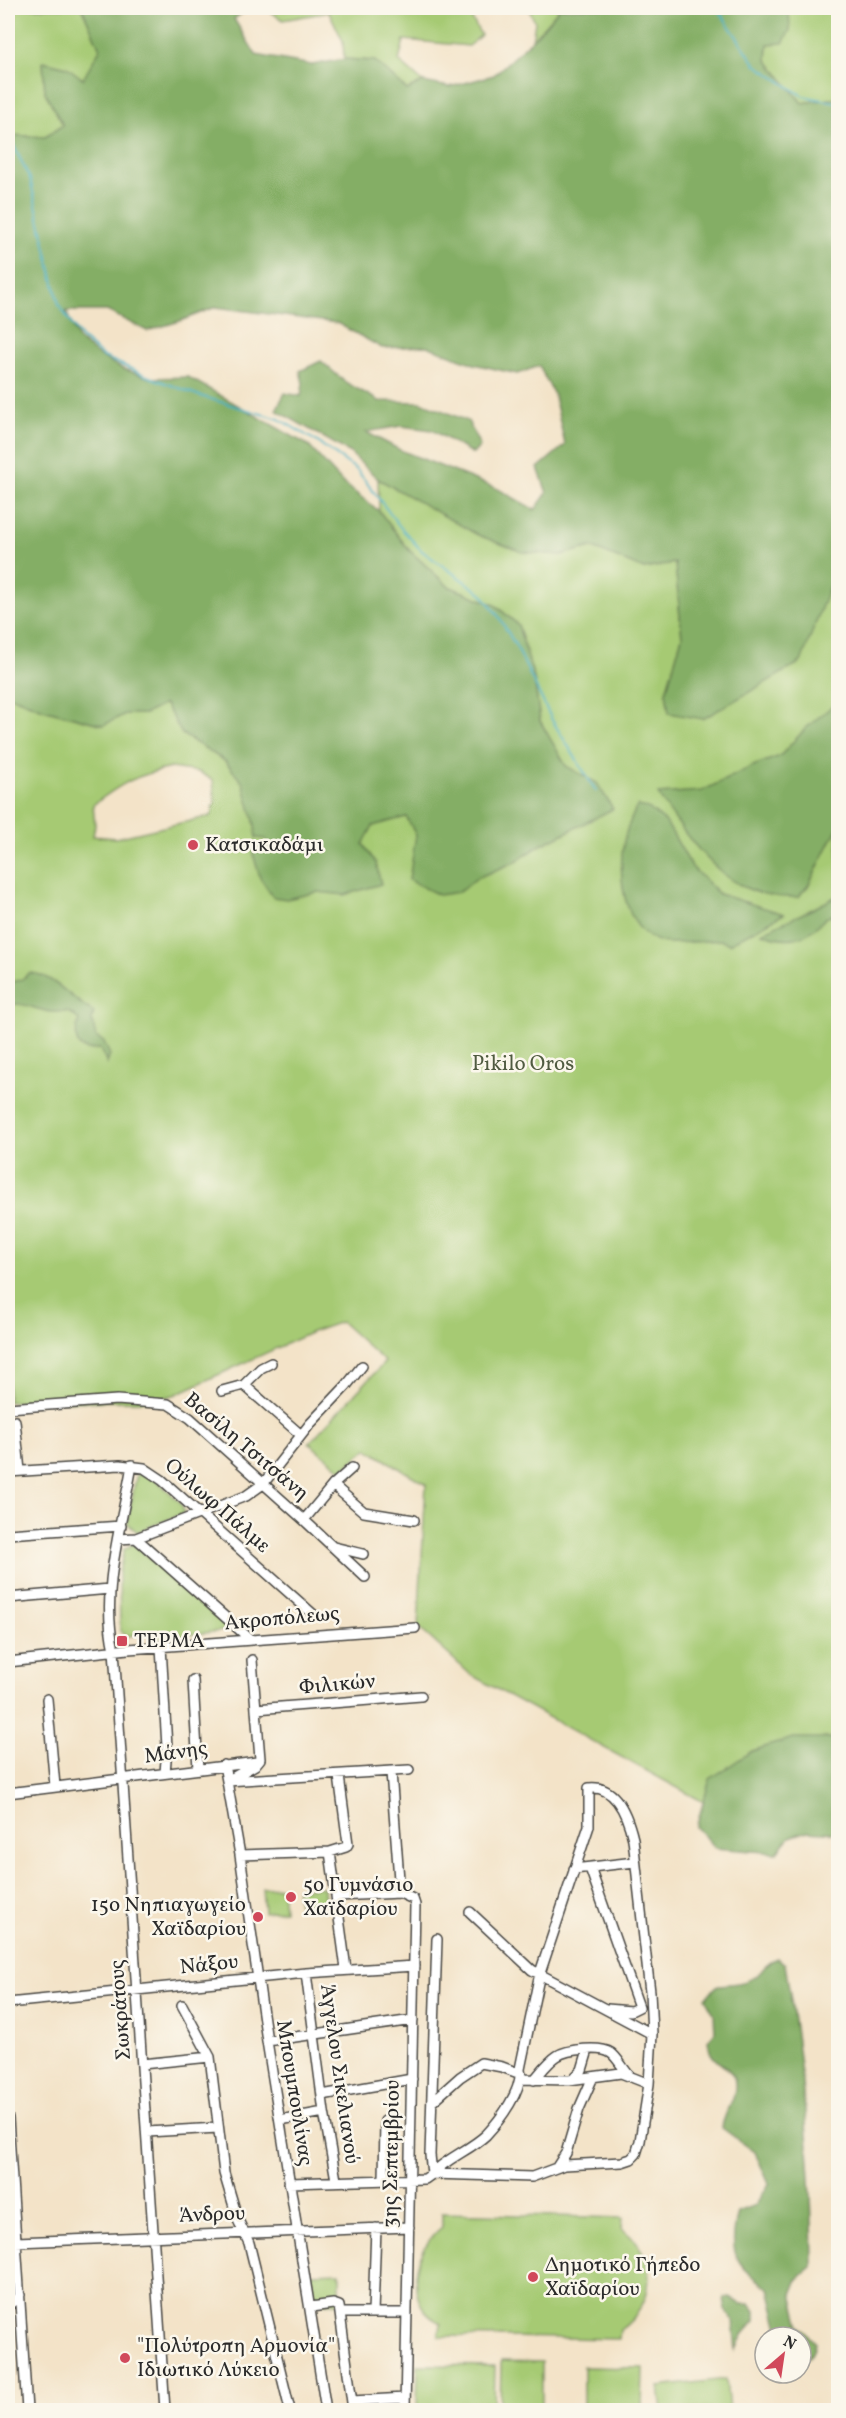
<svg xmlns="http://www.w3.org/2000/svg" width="846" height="2418" viewBox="0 0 846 2418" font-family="Vollkorn,serif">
  <rect width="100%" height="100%" fill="#fbf7ec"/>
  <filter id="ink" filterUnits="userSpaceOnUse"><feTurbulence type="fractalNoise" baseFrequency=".0167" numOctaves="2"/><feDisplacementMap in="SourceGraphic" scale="12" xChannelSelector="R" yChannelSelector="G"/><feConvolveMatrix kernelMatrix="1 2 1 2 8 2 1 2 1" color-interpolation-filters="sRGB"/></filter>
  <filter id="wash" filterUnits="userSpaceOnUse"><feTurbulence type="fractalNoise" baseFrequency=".008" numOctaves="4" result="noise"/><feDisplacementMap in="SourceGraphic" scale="24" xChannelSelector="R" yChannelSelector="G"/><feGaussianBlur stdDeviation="1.35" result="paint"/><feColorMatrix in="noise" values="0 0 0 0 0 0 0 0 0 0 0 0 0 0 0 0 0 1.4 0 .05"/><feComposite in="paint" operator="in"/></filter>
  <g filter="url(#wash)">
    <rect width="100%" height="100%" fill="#f3e3c8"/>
    <path fill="#a6ca73" stroke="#687a4f" stroke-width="1.5" fill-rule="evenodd" d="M 8,8 L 82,8 L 100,49 L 83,80 L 67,67 L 43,61 L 45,92 L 63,125 L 45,137 L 8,135 Z
      M 270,8 L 469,8 L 471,17 L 481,35 L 469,46 L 404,40 L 399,61 L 423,82 L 407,90 L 375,61 L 344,59 L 343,41 L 329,12 L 283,20 L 270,12 Z
      M 528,8 L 560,8 L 532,40 L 535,22 Z
      M 784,8 L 838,8 L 838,98 L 802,103 L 767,60 L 768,44 L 789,11 Z
      M 378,479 L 417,499 L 561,555 L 591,547 L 644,569 L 675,563 L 682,637 L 666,692 L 838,563 L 838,1817 L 709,1805 L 471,1675 L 418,1627 L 426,1484 L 367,1449 L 342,1470 L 309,1443 L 385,1362 L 341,1322 L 312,1332 L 174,1395 L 151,1401 L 8,1402 L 8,695 L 43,709 L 103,725 L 125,714 L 145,714 L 165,703 L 182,734 L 225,761 L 243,783 L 547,733 L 540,721 L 534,678 L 518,625 L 495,605 L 448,586 L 409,550 L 379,511 ZM 171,768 L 199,772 L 213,780 L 215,802 L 211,816 L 116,838 L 93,836 L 95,825 L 93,805 C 122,783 136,775 171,768 Z
      M 137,1473 L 152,1476 L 181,1503 L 184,1513 L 137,1532 L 127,1523 Z
      M 133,1544 L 138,1547 L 231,1630 L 160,1638 L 154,1633 L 127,1636 L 120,1631 L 119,1572 L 124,1549 Z
      M 282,1887 L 284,1910 L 264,1912 L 262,1888 Z
      M 324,1887 L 325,1902 L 298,1904 L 297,1889 Z
      M 442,2213 L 623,2218 L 622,2229 C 660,2256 656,2305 620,2330 L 619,2339 L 439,2336 L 441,2324 C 436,2320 429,2317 426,2312 C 405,2286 419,2245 442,2227 Z
      M 340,2272 L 340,2302 L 315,2304 L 311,2273 Z
      M 501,2361 L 542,2362 L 542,2410 L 500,2410 Z
      M 418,2365 L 495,2366 L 494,2410 L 417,2410 Z
      M 583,2367 L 643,2368 L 642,2410 L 583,2409 Z
      M 726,2379 L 729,2410 L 662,2410 L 659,2387 Z"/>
    <path fill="#84ae65" stroke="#586c48" stroke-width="1.5" d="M 82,8 L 250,8 L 234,19 L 256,55 L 312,65 L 344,59 L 375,61 L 407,90 L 423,82 L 450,87 L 494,75 L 532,40 L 560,8 L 784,8 L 789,11 L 790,30 L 783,43 L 768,44 L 767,60 L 802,103 L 838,98 L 838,563 L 801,662 L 703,719 L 669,713 L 666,692 L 682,637 L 675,563 L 644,569 L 591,547 L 561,555 L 522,552 L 478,535 L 378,479 L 349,452 L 276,410 L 285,393 L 301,396 L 303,383 L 300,371 L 321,361 L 345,382 L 379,401 L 421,402 L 468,421 L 480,446 L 473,454 L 432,430 L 401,426 L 366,432 L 400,450 L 498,489 L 535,510 L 547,493 L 538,468 L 565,445 L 554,395 L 539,366 L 517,374 L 474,364 L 427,346 L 382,348 L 337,323 L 216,307 L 180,321 L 147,331 L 107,311 L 66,311 L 78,339 L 98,355 L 123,369 L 150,378 L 188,377 L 308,445 L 343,483 L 379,511 L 409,550 L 448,586 L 495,605 L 518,625 L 534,678 L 540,721 L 566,766 L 597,783 L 613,809 L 541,845 L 515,862 L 477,878 L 459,892 L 439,895 L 409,880 L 416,835 L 406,817 L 373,826 L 363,844 L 376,863 L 381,884 L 345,895 L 318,892 L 287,899 L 273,897 L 260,878 L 252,850 L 271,847 L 266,839 L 256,838 L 255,825 L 243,783 L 225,761 L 182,734 L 165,704 L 145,714 L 125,714 L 104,725 L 43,709 L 8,695 L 8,135 L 45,137 L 63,125 L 45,92 L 43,61 L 67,67 L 83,79 L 100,49 Z
      M 838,701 L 838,827 L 808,886 L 798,897 C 744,900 716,872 685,833 C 676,820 666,808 658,794 L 702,791 L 753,766 L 780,756 L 806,728 Z
      M 637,806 L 648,808 L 666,822 L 692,867 L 719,894 L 784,914 L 729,944 L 721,940 C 707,941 673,945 661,942 C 623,931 617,874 624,841 C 626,829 632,817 637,806 Z
      M 838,895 L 838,913 C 825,917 825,919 815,928 C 800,942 780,940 762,933 C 787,919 815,910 838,895 Z
      M 29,973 C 51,972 74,1002 94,1012 L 92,1020 L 96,1037 L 104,1042 L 110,1055 L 107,1064 L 100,1049 C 96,1049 93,1050 89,1050 C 72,1049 76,1030 79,1020 C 75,1017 72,1013 67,1012 C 60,1011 53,1013 46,1011 C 34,1009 20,1001 8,1005 L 8,981 C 17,983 22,980 29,973 Z
      M 793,1738 L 830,1738 L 838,1740 L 838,1833 L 808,1831 L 790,1837 L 777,1853 L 715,1848 L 696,1827 L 710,1779 L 752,1751 Z
      M 777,1958 L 785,1964 C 803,2066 812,2162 813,2266 L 798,2279 L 792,2294 L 800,2326 L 815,2342 C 813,2353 811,2357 801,2362 L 801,2337 L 781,2337 L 769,2288 C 734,2264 728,2253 738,2212 L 756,2205 L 769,2184 L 755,2152 L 722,2128 C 723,2113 737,2099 735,2083 C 734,2068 719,2066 712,2055 C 709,2052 709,2045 708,2041 L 715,2032 L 714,2014 L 705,1998 L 718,1985 C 731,1984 744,1984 756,1976 C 765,1970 763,1964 777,1958 Z
      M 730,2297 L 741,2304 L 750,2304 L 755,2311 L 755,2321 L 742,2336 L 736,2350 L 733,2321 L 726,2310 L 724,2298 Z"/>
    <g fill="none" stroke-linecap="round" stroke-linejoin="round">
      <path stroke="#44afc2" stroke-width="2" d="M 717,8 L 756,65 L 803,96 L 838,103
        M 8,134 L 30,179 L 59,305 L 81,338 L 104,357 L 147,376 L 200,396 L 279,419 L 316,441 L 357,470 L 401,528 L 422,551 L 482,594 L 499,617 L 517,648 L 552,720 L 596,791"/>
    </g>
  </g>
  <g filter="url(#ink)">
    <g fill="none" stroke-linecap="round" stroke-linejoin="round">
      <g stroke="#494743" stroke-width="12">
        <path id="minor" d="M 244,1385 L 301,1435
          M 222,1391 L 244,1385 L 261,1368 L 271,1363
          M 8,1408 L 117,1400 L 168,1404 L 190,1418 L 304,1520 L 365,1577
          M 15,1421 L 20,1471
          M 132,1465 C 122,1525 100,1590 114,1650 L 165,2410
          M 8,1472 L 120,1465 L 144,1468 L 162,1480 L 314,1615
          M 333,1485 L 364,1512 L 414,1520
          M 304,1520 L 333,1485 L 352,1468
          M 8,1534 L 121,1526
          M 136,1538 L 246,1496 L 263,1484 L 310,1424 L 346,1386 L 362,1366
          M 118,1539 L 136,1538 L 251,1640
          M 334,1547 L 363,1554
          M 8,1598 L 110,1589
          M 161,1647 L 167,1747 L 165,1773
          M 252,1660 L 260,1759 L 255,1765 L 227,1781 L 240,1855 L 267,2041 L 326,2410
          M 8,1662 L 128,1649 L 415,1628
          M 193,1680 L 198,1769
          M 47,1699 L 55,1786
          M 256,1709 L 421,1696
          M 224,1765 L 227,1781 L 409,1770
          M 391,1772 L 400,1893
          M 8,1793 L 257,1762
          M 330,1852 L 346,1969
          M 240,1855 L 330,1852 L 346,1847 L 348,1844 L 339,1776
          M 590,1868 L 639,2007 L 631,2011 L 607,2009
          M 574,1869 L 635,1862
          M 337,1896 L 400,1893 L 413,1899 L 415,1905 L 405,2410
          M 470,1912 L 532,1970 L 652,2034
          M 306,1973 L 324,2112 L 336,2180
          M 8,2003 L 306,1973 L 414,1966
          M 182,2005 L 210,2057 L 224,2173 L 238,2220 L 249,2243 L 290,2410
          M 267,2041 L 413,2020
          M 142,2064 L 210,2057
          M 522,2079 L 569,2080 L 621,2073 L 649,2084
          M 573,2079 L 582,2070 L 588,2050
          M 534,2080 C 541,2072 548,2062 557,2056 C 567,2049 601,2046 611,2053 C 618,2058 623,2069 629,2075
          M 322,2095 L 412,2079
          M 432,2102 L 460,2077 L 481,2063 L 502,2067 L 521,2074
          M 8,2118 L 27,2410
          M 280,2120 L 324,2112
          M 147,2132 L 218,2128
          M 557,2167 L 566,2153 L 579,2109 L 593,2077
          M 432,2174 L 430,2155 L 437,1939
          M 384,2179 L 385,2121
          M 289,2183 L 425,2179 L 432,2174 L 532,2177 L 564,2165 L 622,2162 L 631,2159 L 636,2154 L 640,2141 L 649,2084 L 652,2034 L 650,1992 L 633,1839 C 628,1818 617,1785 589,1788 L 589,1826 L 540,1973 L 520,2069 C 523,2090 500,2120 486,2135 C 470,2150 447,2158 432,2174
          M 16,2242 L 409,2227
          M 8,2306 L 20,2295
          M 311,2307 L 333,2304 L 339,2306 L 353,2410
          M 341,2313 L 407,2313
          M 373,2313 L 376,2228
          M 352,2401 L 405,2398"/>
      </g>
      <use href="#minor" stroke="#fff" stroke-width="9"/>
    </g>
  </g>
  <g fill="#d1495b" stroke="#fbf7ec" stroke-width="2">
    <circle cx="193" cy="845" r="6"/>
    <rect x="116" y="1635" width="12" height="12" rx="3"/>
    <circle cx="291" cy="1897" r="6"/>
    <circle cx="258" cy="1917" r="6"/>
    <circle cx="533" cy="2277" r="6"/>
    <circle cx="125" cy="2358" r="6"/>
  </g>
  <g text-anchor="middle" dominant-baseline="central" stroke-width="5" stroke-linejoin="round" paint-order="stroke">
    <g font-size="21" fill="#2b2b2b" stroke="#fbf7ec" text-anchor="start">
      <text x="205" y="845">Κατσικαδάμι</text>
      <text x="134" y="1641">ΤΕΡΜΑ</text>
      <text x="303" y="1885">5ο Γυμνάσιο<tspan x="303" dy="24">Χαϊδαρίου</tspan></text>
      <text x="246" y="1905" text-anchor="end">15ο Νηπιαγωγείο<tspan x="246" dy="24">Χαϊδαρίου</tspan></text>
      <text x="545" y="2265">Δημοτικό Γήπεδο<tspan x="545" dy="24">Χαϊδαρίου</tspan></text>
      <text x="137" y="2346">"Πολύτροπη Αρμονία"<tspan x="137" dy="24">Ιδιωτικό Λύκειο</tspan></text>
    </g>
    <g font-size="21" fill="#505b41" stroke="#fbf7ec">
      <text x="523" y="1064">Pikilo Oros</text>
    </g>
    <g font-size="21" fill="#2b2b2b" stroke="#fbf7ec">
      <text transform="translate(246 1447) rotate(40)">Βασίλη Τσιτσάνη</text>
      <text transform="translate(217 1506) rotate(41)">Ούλωφ Πάλμε</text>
      <text transform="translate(282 1619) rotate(-5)">Ακροπόλεως</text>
      <text transform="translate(337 1685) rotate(-5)">Φιλικών</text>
      <text transform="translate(176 1753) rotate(-8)">Μάνης</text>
      <text transform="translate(209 1965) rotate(-6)">Νάξου</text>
      <text transform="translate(121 2010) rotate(-94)">Σωκράτους</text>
      <text transform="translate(339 2074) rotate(82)">Άγγελου Σικελιανού</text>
      <text transform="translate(294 2093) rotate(81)">Μπουμπουλίνας</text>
      <text transform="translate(392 2154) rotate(-89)">3ης Σεπτεμβρίου</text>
      <text transform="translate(212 2215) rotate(-2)">Άνδρου</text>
    </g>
  </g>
  <rect width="846" height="2418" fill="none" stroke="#fbf7ec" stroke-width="30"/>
  <g transform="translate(783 2355) rotate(29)"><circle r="28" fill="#fbf7ec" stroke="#a8a59f" stroke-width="1.5"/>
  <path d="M0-4.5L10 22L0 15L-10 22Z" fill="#d1495b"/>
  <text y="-9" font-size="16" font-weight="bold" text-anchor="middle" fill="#2b2b2b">N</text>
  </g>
</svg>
